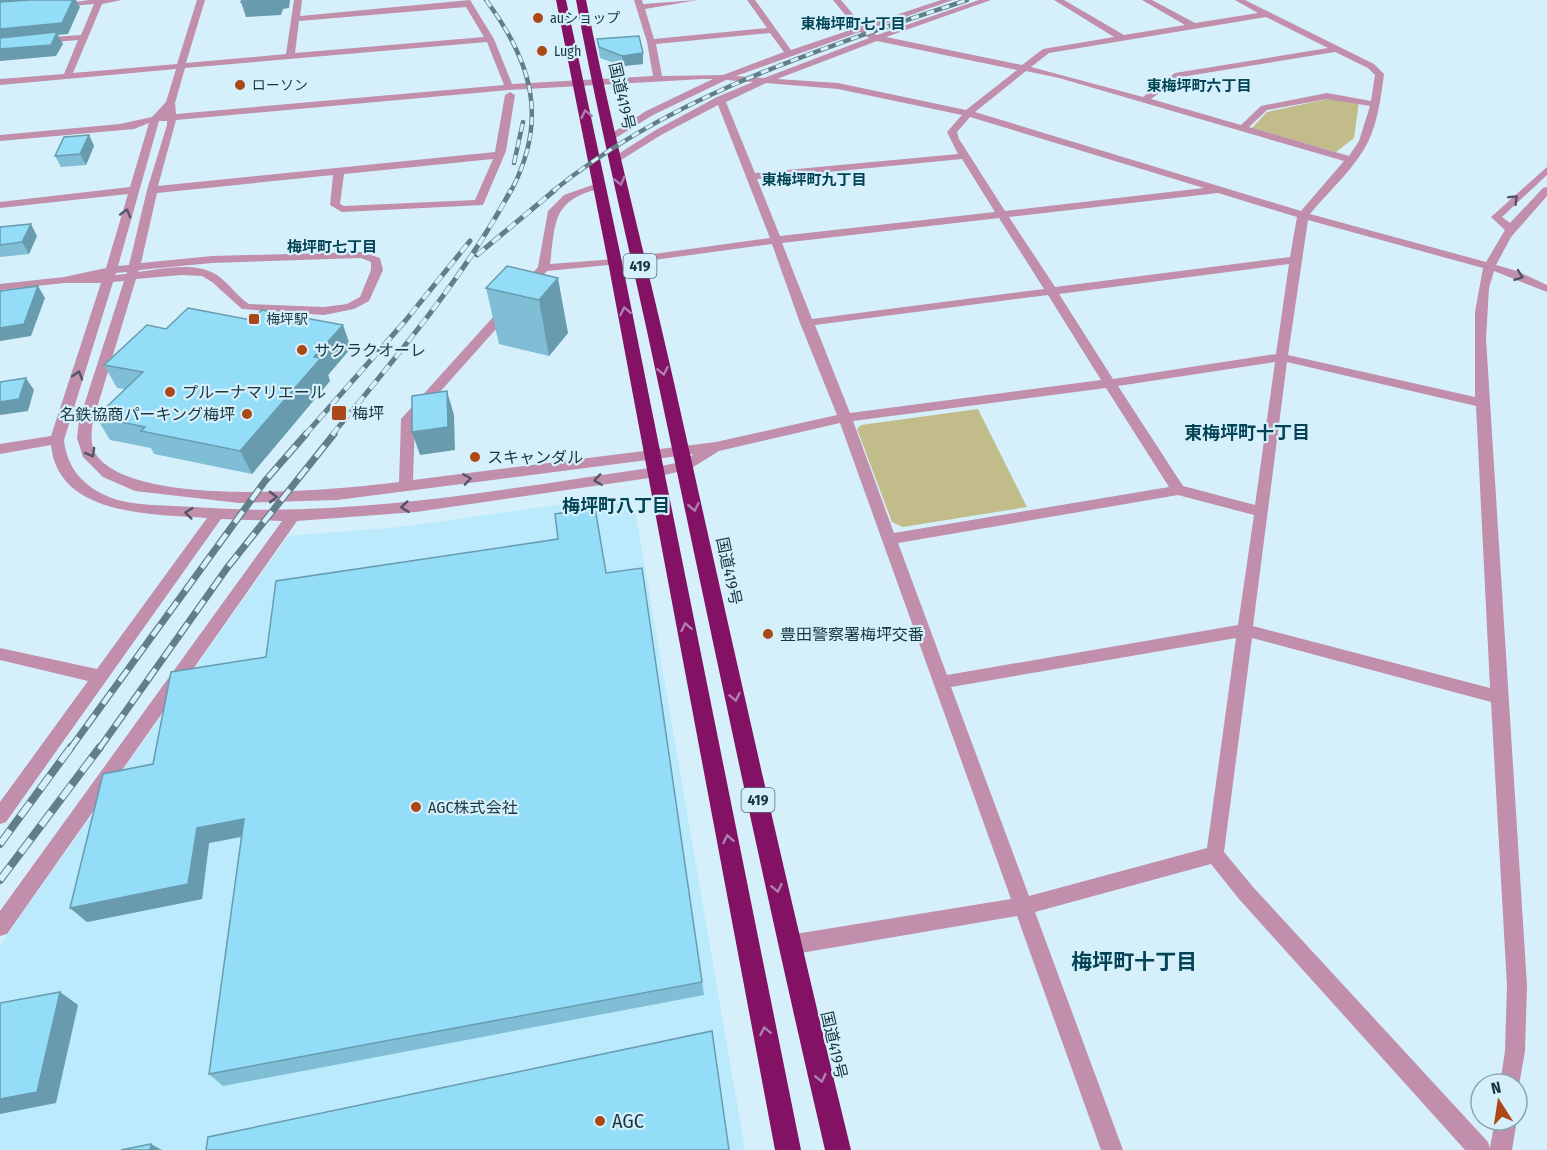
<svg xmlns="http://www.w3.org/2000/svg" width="1547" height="1150" viewBox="0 0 1547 1150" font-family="'Fira Sans Condensed','Noto Sans JP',sans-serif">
  <rect width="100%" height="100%" fill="#d5f0fb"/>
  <path fill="#baeafc" d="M 605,498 L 635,510 L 745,1150 L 0,1150 L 0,945 L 288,536 L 401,527 Z"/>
  <path fill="#c1bc8a" d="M 1328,99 L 1359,101 L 1354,138 L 1336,152 L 1252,128 L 1267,112 Z
    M 978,409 L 1027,507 L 903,527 L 892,522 L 857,429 L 861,425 Z"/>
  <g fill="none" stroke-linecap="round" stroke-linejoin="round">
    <path fill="#c18eac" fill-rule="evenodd" d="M 89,0 L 122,0 L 102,4 L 73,73 L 177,64 L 197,0 L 205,0 L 186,63 L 286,54 L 294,0 L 302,0 L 300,16 L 470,0 L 494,39 L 512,84 L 653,76 L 647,42 L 634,0 L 642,0 L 643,4 L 698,0 L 645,9 L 654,39 L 767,28 L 747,0 L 755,0 L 791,50 L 856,28 L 833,0 L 841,0 L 863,26 L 941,0 L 953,0 L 868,30 L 877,35 L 979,0 L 991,0 L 886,37 L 1022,65 L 1043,49 L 1114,37 L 1054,0 L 1064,0 L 1124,35 L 1185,25 L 1142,0 L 1152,0 L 1195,23 L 1258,13 L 1235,0 L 1245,0 L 1374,64 L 1384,74 C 1381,96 1378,122 1368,142 C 1355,168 1329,191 1310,214 L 1486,262 L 1505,230 L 1491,217 L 1547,167 L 1547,175 L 1502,217 L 1510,223 L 1543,188 L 1547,187 L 1547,196 L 1511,237 L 1496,265 L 1517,271 L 1547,285 L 1547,292 L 1494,271 L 1489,288 L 1486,339 L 1527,986 L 1525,1051 L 1518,1091 L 1517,1084 L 1500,1084 L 1505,1051 L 1507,986 L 1491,702 L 1252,638 L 1224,852 L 1253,887 L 1488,1142 L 1490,1148 L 1495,1120 L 1517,1120 L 1512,1150 L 1465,1150 L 1239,899 L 1211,864 L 1035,912 L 1123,1150 L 1101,1150 L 1017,916 L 789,955 L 782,952 L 779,945 L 782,938 L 789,935 L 1011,899 L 840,423 L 719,451 L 690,469 L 656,477 L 416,512 L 297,521 L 7,934 L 0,936 L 0,911 L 282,521 L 221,519 L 6,822 L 0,824 L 0,802 L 88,681 L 0,660 L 0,648 L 97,669 L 207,518 C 154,514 58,517 51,445 L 0,454 L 0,444 L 51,436 L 101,283 L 64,283 L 0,290 L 0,284 L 64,277 L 106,268 L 128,194 L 0,208 L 0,202 L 130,187 L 149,123 L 134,129 L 0,141 L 0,135 L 120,124 L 152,117 L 166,102 L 176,69 L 0,85 L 0,79 L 64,74 L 78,40 L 0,47 L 0,41 L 81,35 L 94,4 L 59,7 L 55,5 ZM 466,7 L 484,37 L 295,53 L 299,21 ZM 1266,17 L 1328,48 L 1175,73 L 1143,97 L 1031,67 L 1049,53 ZM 860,32 L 869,38 L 764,78 L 736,76 ZM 770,33 L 784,52 L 723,75 L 662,76 L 656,44 ZM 877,41 L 1017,70 L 966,110 L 838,83 L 777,79 ZM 487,42 L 504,85 L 176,114 L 175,103 L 185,68 ZM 1335,52 L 1368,68 L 1375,75 L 1371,101 L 1327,93 L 1261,106 L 1241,125 L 1151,99 L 1181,77 ZM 1026,71 L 1059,78 L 1344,161 L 1301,211 L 975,112 ZM 703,79 L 713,79 L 646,111 L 606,137 L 614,139 L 653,115 L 726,80 L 753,82 L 717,97 L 654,131 L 609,160 L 618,162 L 661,135 L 718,105 L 770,238 L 639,256 L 633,259 L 639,262 L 772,244 L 800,323 L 837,415 L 716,442 L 413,480 L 415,420 L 511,312 L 511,306 L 503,306 L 401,419 L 399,482 C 336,490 138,509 97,456 C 90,446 91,433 93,421 L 136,279 L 181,275 L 202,276 L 212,282 L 242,309 L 324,315 L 354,309 L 369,301 L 383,270 L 380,258 L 362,252 L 212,256 L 141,263 L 157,193 L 333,175 L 330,205 L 342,212 L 483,205 L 506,151 L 515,95 L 510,92 L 505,95 L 495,152 L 158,186 L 176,120 L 509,90 ZM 766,83 L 838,89 L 962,115 L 947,132 L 958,154 L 755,173 L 726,102 ZM 1327,99 L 1370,106 L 1359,141 L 1349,156 L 1249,127 L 1267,110 ZM 970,117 L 1204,188 L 1005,211 L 959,139 L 957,132 ZM 159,121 L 167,121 L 167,125 L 147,190 L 129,265 L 118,266 ZM 493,159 L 475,200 L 344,206 L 340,204 L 344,174 ZM 962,159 L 995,212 L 780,236 L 757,179 ZM 1218,193 L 1297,217 L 1290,257 L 1055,287 L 1009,217 ZM 999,218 L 1044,289 L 812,319 L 782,243 ZM 1308,220 L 1483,268 L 1475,312 L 1475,397 L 1288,355 ZM 361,258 L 371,262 L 371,270 L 360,297 L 347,304 L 324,307 L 249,304 C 238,297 231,286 221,278 C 199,260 163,269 138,272 L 139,270 L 212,263 ZM 1289,264 L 1276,354 L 1113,379 L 1059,294 ZM 127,272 L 126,274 L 115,275 L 116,273 ZM 124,281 L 79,421 L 77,438 L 83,457 L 103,477 L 135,491 L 239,503 L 337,500 L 694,454 L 681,462 L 656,467 C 503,489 350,519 195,507 C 168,505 135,507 109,497 C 83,486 67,468 64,440 L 113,282 ZM 1048,295 L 1101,380 L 850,413 L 815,325 ZM 1275,362 L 1255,505 L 1183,486 L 1118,386 ZM 1287,362 L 1476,406 L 1490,688 L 1253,626 ZM 1106,388 L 1169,487 L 894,533 L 853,421 ZM 1178,495 L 1254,515 L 1238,625 L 947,675 L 898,543 ZM 1236,638 L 1207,848 L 1029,896 L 951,687 Z
      M 598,183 L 603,186 L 602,188 C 552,200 556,220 550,264 L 615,259 L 621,262 L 619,264 L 547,271 L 529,291 L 521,291 L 521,287 L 538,267 L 548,211 L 564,195 Z"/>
    <path fill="#831164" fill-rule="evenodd" d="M 556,0 L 566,0 L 622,262 L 801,1150 L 775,1150 L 608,262 Z
      M 576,0 L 586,0 C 612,130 646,258 675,387 C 732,642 789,897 851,1150 L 825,1150 C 766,897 713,642 659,387 C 632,258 600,130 576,0 Z"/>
    <g stroke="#627f89" stroke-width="4.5">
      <path id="rail-far3" d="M 486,0 C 532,62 549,119 511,191
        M 514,163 L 523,122
        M 553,191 C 675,93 821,49 967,0"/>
    </g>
    <g stroke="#627f89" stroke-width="5">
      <path id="rail-far2" d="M 477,255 L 555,190
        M 305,435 L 406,320 L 470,241
        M 332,435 C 395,358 464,278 511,190"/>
    </g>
    <g stroke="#627f89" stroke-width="7">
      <path id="rail-far1" d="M 70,749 L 265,481 L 306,434
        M 99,749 L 227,568 L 334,434"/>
    </g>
    <g stroke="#627f89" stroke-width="8">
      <path id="rail" d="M 0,844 L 71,747
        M 0,880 L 100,747"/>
    </g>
    <use href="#rail-far3" stroke="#d5f0fb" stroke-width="3" stroke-dasharray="8" stroke-linecap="butt"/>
    <use href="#rail-far2" stroke="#d5f0fb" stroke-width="4" stroke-dasharray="10" stroke-linecap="butt"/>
    <use href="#rail-far1" stroke="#d5f0fb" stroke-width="4.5" stroke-dasharray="14" stroke-linecap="butt"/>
    <use href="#rail" stroke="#d5f0fb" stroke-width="6" stroke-dasharray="17" stroke-linecap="butt"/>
  </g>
  <path fill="#7fbed5" d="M 597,39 L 643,64 L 623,66 L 600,58 Z
    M 89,135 L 94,146 L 86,165 L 61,167 L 55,156 Z
    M 0,227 L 37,236 L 29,254 L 0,257 Z
    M 507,266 L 568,333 L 549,356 L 499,344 L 486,288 Z
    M 166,329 L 351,348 L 328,375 L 330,381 L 252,474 L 154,454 L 151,448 L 110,440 L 96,417 L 125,389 L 117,388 L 104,365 Z
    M 642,568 L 704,995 L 223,1086 L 209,1074 L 241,837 L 209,843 L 202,899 L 87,922 L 153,764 L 266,657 L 606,573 Z"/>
  <path fill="#689bae" d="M 0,0 L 40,0 L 0,6 Z
    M 73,0 L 76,0 L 80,7 L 68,34 L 58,35 L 63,44 L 56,56 L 0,61 L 0,29 Z
    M 268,0 L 290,0 L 289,8 L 283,9 L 281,15 L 246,17 L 241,2 Z
    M 643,53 L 643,64 L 623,66 L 622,56 Z
    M 89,135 L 94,146 L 86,165 L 80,154 Z
    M 31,224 L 37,236 L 29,254 L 22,242 Z
    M 558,278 L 568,333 L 549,356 L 539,300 Z
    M 38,286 L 45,298 L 31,336 L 0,341 L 0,328 Z
    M 343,325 L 351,348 L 328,375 L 330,381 L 252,474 L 240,451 L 314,357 Z
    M 26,378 L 34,390 L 28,411 L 0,415 L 0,402 Z
    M 447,391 L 454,415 L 455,450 L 420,455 L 412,432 Z
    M 244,819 L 255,834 L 209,843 L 202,899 L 87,922 L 70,908 L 197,828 Z
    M 60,992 L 78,1005 L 56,1103 L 0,1114 L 0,1099 Z
    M 151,1144 L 162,1150 L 150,1150 Z"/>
  <path fill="#94ddf8" stroke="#689bae" stroke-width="1.5" d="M 29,0 L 73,0 L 62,23 L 0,29 L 0,2 Z
    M 242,0 L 268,0 L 241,2 Z
    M 57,32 L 51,45 L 0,49 L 0,38 Z
    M 639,36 L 643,53 L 622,56 L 599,47 L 597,39 Z
    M 89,135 L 80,154 L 55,156 L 64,137 Z
    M 31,224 L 22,242 L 0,245 L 0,227 Z
    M 507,266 L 558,278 L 539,300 L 486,288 Z
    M 38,286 L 24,324 L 0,328 L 0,291 Z
    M 188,308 L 251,320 L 262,310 L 343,325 L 314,357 L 321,358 L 240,451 L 141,431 L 145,427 L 96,417 L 143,372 L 104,365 L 147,325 L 166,329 Z
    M 26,378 L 19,399 L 0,402 L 0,382 Z
    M 447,391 L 448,427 L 412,432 L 412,396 Z
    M 595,508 L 606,573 L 642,568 L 702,982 L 209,1074 L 244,819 L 197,828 L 188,884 L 70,908 L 103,774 L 153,764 L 171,672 L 266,657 L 276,581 L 558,539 L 555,514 Z
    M 60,992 L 37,1092 L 0,1099 L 0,1003 Z
    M 712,1031 L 729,1150 L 206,1150 L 208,1137 Z
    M 151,1144 L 150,1150 L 121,1150 Z"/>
  <defs><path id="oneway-chevron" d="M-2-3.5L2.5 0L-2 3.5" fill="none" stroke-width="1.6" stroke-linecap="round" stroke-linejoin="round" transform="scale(1.5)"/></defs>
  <g stroke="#ac80b0">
    <use href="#oneway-chevron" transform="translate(586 114) rotate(-102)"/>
    <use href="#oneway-chevron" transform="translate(620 181) rotate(76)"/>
    <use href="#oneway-chevron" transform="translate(625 311) rotate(-101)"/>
    <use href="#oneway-chevron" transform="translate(663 371) rotate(78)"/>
    <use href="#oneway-chevron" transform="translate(694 507) rotate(78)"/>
    <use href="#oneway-chevron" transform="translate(686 627) rotate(-101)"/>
    <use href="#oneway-chevron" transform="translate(735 697) rotate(78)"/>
    <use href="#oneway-chevron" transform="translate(728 839) rotate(-101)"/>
    <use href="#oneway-chevron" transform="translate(777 888) rotate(78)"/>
    <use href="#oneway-chevron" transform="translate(765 1031) rotate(-101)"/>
    <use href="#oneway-chevron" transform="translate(821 1078) rotate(77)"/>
  </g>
  <g stroke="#535566">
    <use href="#oneway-chevron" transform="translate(1514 199) rotate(-44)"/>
    <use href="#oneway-chevron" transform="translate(126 213) rotate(-74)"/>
    <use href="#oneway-chevron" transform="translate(1519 276) rotate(20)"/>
    <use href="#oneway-chevron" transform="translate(78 375) rotate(-72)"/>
    <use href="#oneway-chevron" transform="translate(91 453) rotate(61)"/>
    <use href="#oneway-chevron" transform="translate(467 479) rotate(-8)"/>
    <use href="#oneway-chevron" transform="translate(598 480) rotate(172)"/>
    <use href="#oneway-chevron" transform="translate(273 497) rotate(-1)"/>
    <use href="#oneway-chevron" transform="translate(405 507) rotate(173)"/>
    <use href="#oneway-chevron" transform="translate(189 513) rotate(-174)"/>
  </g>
  <g fill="#ac4817" stroke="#d5f0fb" stroke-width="2">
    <circle cx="538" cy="18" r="6"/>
    <circle cx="542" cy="51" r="6"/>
    <circle cx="240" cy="85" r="6"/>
    <rect x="248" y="313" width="12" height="12" rx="3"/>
    <circle cx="302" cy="350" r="6"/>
    <circle cx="170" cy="392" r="6"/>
    <rect x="331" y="405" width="16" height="16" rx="3"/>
    <circle cx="247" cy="414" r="6"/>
    <circle cx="475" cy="457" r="6"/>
    <circle cx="768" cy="634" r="6"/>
    <circle cx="416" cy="807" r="6"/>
    <circle cx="600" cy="1121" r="6"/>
  </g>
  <g text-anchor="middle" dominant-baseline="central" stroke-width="4.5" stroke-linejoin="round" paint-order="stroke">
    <g font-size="14" fill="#183741" stroke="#d5f0fb" text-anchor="start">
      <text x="550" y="18">auショップ</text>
      <text x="554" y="51">Lugh</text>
      <text x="252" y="85">ローソン</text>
      <text x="266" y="319">梅坪駅</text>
    </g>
    <g font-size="15" font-weight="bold" fill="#024355" stroke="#d5f0fb">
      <text x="853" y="24">東梅坪町七丁目</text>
      <text x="1199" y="86">東梅坪町六丁目</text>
      <text x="814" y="180">東梅坪町九丁目</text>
      <text x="332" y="247">梅坪町七丁目</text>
    </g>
    <g fill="#d5f0fb" stroke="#516e79" stroke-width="1.5">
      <rect x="623.5" y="254" width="33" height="24" rx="4.5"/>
      <rect x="741.5" y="788" width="33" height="24" rx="4.5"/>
    </g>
    <g font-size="15" font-weight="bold" fill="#183741">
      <text x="640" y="266">419</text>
      <text x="758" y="800">419</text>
    </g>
    <g font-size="16" fill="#183741" stroke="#d5f0fb">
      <text transform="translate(622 96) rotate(77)">国道419号</text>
      <text transform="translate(729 571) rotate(78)">国道419号</text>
      <text transform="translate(834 1045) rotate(77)">国道419号</text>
    </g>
    <g font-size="16" fill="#183741" stroke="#d5f0fb" text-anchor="start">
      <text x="314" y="350">サクラクオーレ</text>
      <text x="182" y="392">プルーナマリエール</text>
      <text x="352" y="413">梅坪</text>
      <text x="235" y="414" text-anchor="end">名鉄協商パーキング梅坪</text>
      <text x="487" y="457">スキャンダル</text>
      <text x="780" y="634">豊田警察署梅坪交番</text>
      <text x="428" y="807">AGC株式会社</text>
    </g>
    <g font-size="18" font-weight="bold" fill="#024355" stroke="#d5f0fb">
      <text x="1247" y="433">東梅坪町十丁目</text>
      <text x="616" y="506">梅坪町八丁目</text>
    </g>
    <g font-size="20" fill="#183741" stroke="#d5f0fb" text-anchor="start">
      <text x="612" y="1121">AGC</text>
    </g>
    <g font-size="21" font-weight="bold" fill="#024355" stroke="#d5f0fb">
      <text x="1134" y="962">梅坪町十丁目</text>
    </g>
  </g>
  <g transform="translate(1499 1102) rotate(348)"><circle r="28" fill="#d5f0fb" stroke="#89a6b1" stroke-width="1.5"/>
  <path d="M0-4.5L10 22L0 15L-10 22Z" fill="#ac4817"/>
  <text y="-9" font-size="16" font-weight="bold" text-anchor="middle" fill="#183741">N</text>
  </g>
</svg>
